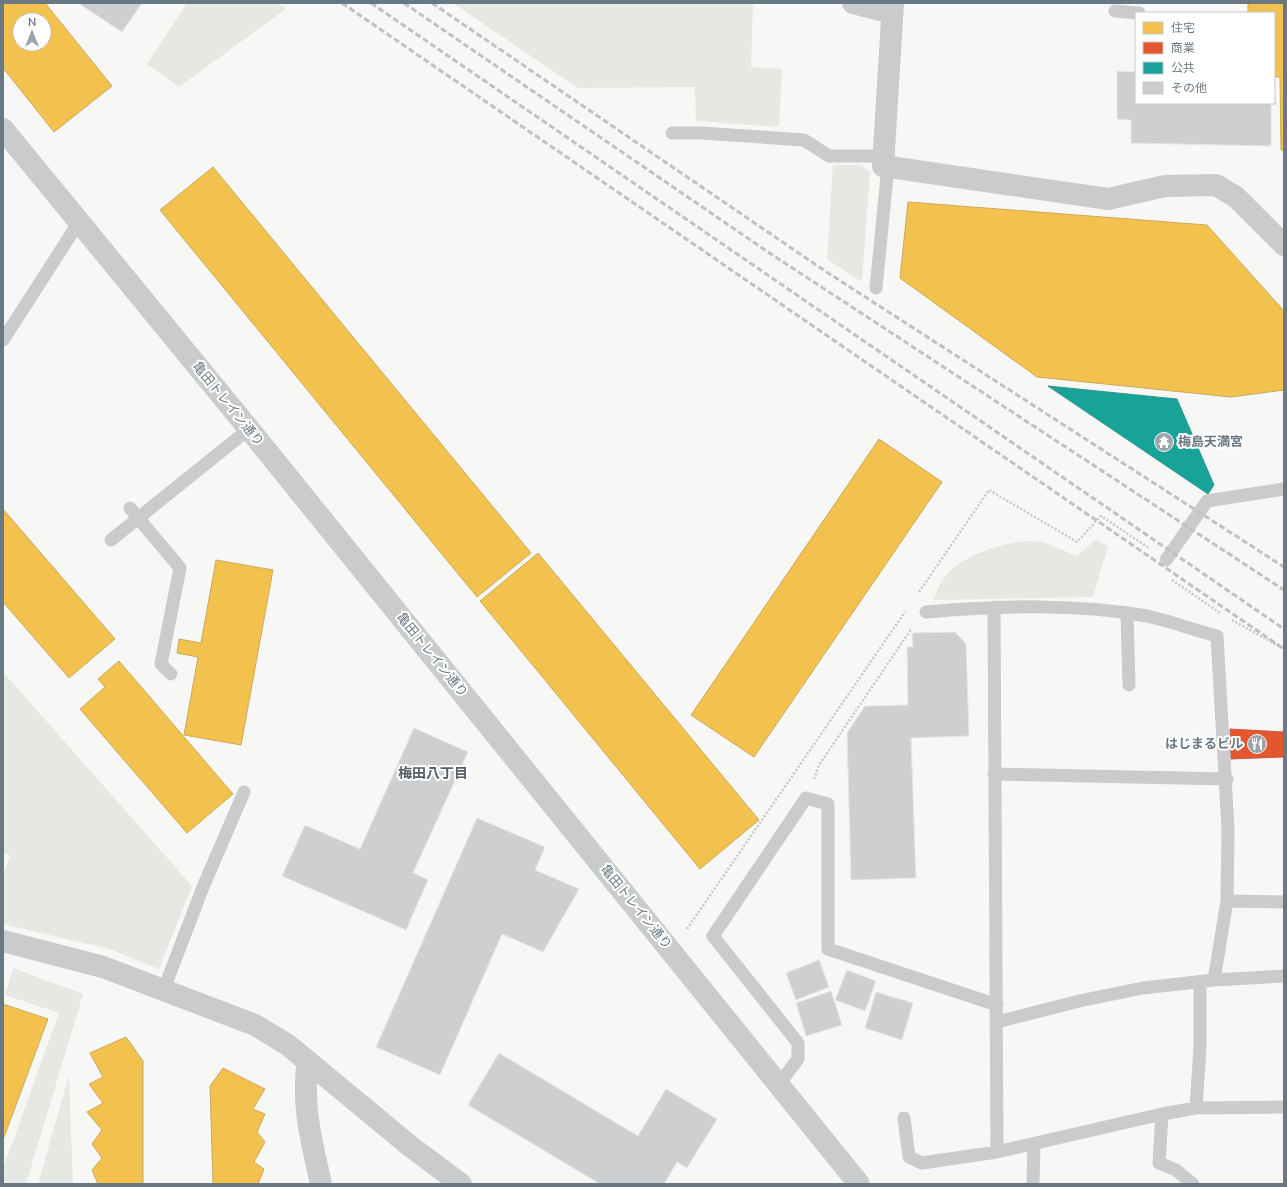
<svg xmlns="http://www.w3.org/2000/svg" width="1287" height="1187" viewBox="0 0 1287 1187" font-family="'Nunito Sans','Noto Sans JP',sans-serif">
  <rect width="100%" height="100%" fill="#f7f7f6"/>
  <path fill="#e6e8e4" d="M 187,3 L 278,3 L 286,9 L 179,87 L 147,64 Z
    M 453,3 L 753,3 L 751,67 L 782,69 L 779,127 L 696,121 L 695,87 L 578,88 Z
    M 833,165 L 861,165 L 870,172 L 862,282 L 827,259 Z
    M 1096,540 L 1108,546 L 1093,597 L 933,600 C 937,592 941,580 948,573 C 965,554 1007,541 1033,541 C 1048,542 1063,550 1076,556 Z
    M 3,672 L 192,886 L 159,969 L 109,949 L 3,924 L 3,874 L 10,856 L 3,852 Z
    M 13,968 L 83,994 L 26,1184 L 3,1184 L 3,1169 L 59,1013 L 5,995 Z
    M 69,1075 L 73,1184 L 38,1184 Z"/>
  <path fill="#f2c14e" stroke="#c9ab5e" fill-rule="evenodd" d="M 3,3 L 45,3 L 112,86 L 54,132 L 3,68 ZM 20,20 L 44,20 L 44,44 L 20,44 Z
    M 1248,3 L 1284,3 L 1284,150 L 1281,150 L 1280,77 L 1274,77 L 1274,13 L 1248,13 Z
    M 213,167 L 531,553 L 477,597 L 160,210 Z
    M 908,202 L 1207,225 L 1284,311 L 1284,390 L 1231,397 L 1037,377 L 900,278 Z
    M 879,439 L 942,482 L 754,757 L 691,715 Z
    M 3,509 L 115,639 L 69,678 L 3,602 Z
    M 538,553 L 759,820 L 700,869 L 480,601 Z
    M 216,560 L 273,570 L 241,745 L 184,735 L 198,657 L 177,653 L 179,639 L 201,643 Z
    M 119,661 L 233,794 L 187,833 L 80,709 L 105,687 L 98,679 Z
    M 3,1004 L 48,1019 L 3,1140 Z
    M 126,1037 L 143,1061 L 143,1184 L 98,1184 L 92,1170 L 102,1158 L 92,1144 L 102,1130 L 87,1112 L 103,1103 L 89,1084 L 103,1077 L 90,1053 Z
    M 223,1068 L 265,1089 L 253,1109 L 265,1114 L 257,1132 L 265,1142 L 254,1162 L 264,1169 L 258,1184 L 213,1184 L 210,1086 Z"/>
  <path fill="#e4572e" stroke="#bf6148" d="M 1230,729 L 1284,732 L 1284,757 L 1231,759 Z"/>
  <path fill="#17a398" stroke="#309692" d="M 1048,386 L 1177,399 L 1214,485 L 1208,494 Z"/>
  <path fill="#cdcfd0" stroke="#e6e6e6" d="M 78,3 L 142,3 L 122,32 Z
    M 1117,71 L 1136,72 L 1136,103 L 1271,103 L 1271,146 L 1131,143 L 1131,120 L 1117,119 Z
    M 955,632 L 966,644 L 969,736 L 911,738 L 916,878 L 851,880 L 847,733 L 865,706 L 908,705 L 907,647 L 913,647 L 912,633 Z
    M 414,728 L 468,752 L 413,873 L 428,880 L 406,930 L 282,876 L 305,825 L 360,849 Z
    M 477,818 L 545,847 L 535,870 L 579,889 L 543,952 L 502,934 L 440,1075 L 376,1047 Z
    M 819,960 L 829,987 L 796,1000 L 786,973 Z
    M 847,970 L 876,981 L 865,1011 L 835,1000 Z
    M 831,991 L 842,1025 L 806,1036 L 796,1003 Z
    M 876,992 L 913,1003 L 902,1040 L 865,1028 Z
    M 499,1053 L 638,1136 L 666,1089 L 717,1119 L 687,1168 L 677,1162 L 664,1184 L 600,1184 L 468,1105 Z"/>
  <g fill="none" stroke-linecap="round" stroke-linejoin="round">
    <path stroke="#c7c8c9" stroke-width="2.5" stroke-dasharray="2 2" stroke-linecap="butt" d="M 1172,580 L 1220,613
      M 919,592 L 989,490 L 1077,542 L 1101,516 L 1149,548
      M 1232,620 L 1284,649
      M 814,779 L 819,765 L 912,628
      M 687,929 L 905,612"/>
    <path stroke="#c9cbcc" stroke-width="13" d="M 1115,11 L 1139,13
      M 672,133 L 702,133 L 804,140 L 829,156 L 884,156
      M 876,288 L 888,166
      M 3,340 L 79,222
      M 130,508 L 180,568 L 161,664 L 171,674
      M 111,540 L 249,429
      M 1166,560 L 1207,501 L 1284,489
      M 994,607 L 997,1152
      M 926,612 C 999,606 1074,603 1147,616 C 1170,621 1194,630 1217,636 L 1228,829 L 1227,901 L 1214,980
      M 1127,614 L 1129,685
      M 994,774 L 1227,779
      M 1227,901 L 1284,902
      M 164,989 L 203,887 L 244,792
      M 997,1022 L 1079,1001 L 1143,988 L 1214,980 L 1284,976
      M 779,1084 L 798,1059 L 798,1043 L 713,936 L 806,798 L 828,804 L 828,949 L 997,1005
      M 1196,1108 L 1200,1048 L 1200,983
      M 1162,1114 L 1159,1163 L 1176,1170 L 1193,1184
      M 904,1118 L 909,1157 L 922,1163 L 997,1152 L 1162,1114 L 1196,1108 L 1284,1107
      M 1033,1184 L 1034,1144"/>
    <path stroke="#c9cbcc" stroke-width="22" d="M 853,3 L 892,13
      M 893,3 L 883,166 L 1108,199 L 1165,186 L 1216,185 L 1236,197 L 1284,245
      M 3,941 L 103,967 L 255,1025 L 288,1045 L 410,1146 L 461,1184
      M 308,1061 C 301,1103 312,1143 321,1184"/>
    <path stroke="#c9cbcc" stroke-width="22" d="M 3,129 L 249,429 L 859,1184"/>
    <path stroke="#c0c1c2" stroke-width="3" stroke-dasharray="6 3" stroke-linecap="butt" d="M 342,3 L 1284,649
      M 371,3 L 1284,629
      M 404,3 L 768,252 L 1284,590
      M 432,3 L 825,271 L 1284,567"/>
  </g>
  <defs>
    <g id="temple-disc" transform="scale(1)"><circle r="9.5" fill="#9ba4ab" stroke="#fff"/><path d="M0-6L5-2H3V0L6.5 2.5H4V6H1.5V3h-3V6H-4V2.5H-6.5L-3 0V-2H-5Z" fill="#fff"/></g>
    <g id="restaurant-disc" transform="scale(1)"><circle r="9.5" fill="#9ba4ab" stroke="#fff"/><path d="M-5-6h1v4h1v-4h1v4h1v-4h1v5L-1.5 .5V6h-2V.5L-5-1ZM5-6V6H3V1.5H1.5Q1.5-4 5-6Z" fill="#fff"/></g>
  </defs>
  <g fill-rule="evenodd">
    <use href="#temple-disc" x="1164" y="442"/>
    <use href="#restaurant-disc" x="1257" y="744"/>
  </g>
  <g text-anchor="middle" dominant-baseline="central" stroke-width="4" stroke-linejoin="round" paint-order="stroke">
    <g font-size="13" fill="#6a7883" stroke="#fff">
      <text transform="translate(228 404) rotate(51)">亀田トレイン通り</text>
      <text transform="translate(432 655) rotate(51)">亀田トレイン通り</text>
      <text transform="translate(636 907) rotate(51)">亀田トレイン通り</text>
    </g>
    <g font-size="13" font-weight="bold" fill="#6a7883" stroke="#fff" text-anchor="start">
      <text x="1178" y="442">梅島天満宮</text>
      <text x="1243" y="744" text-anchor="end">はじまるビル</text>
    </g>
    <g font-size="14" font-weight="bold" fill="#576169" stroke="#fff">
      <text x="433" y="773">梅田八丁目</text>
    </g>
  </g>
  <rect width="1287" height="1187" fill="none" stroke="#6a7883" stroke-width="8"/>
  <rect x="1135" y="12" width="140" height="92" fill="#ffffff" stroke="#c3c9cd"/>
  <rect x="1143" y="22" width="20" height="12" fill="#f2c14e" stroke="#c3c9cd"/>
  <text x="1171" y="32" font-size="12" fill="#6a7883">住宅</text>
  <rect x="1143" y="42" width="20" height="12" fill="#e4572e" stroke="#c3c9cd"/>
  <text x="1171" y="52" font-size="12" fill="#6a7883">商業</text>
  <rect x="1143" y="62" width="20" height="12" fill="#17a398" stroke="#c3c9cd"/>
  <text x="1171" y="72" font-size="12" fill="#6a7883">公共</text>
  <rect x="1143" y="82" width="20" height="12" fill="#cdcfd0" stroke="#c3c9cd"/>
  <text x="1171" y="92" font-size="12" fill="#6a7883">その他</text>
  <g transform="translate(32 32)"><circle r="19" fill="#ffffff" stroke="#c3c9cd"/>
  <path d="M0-3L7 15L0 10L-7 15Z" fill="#9ba4ab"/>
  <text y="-6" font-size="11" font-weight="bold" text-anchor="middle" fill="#6a7883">N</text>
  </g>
</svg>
